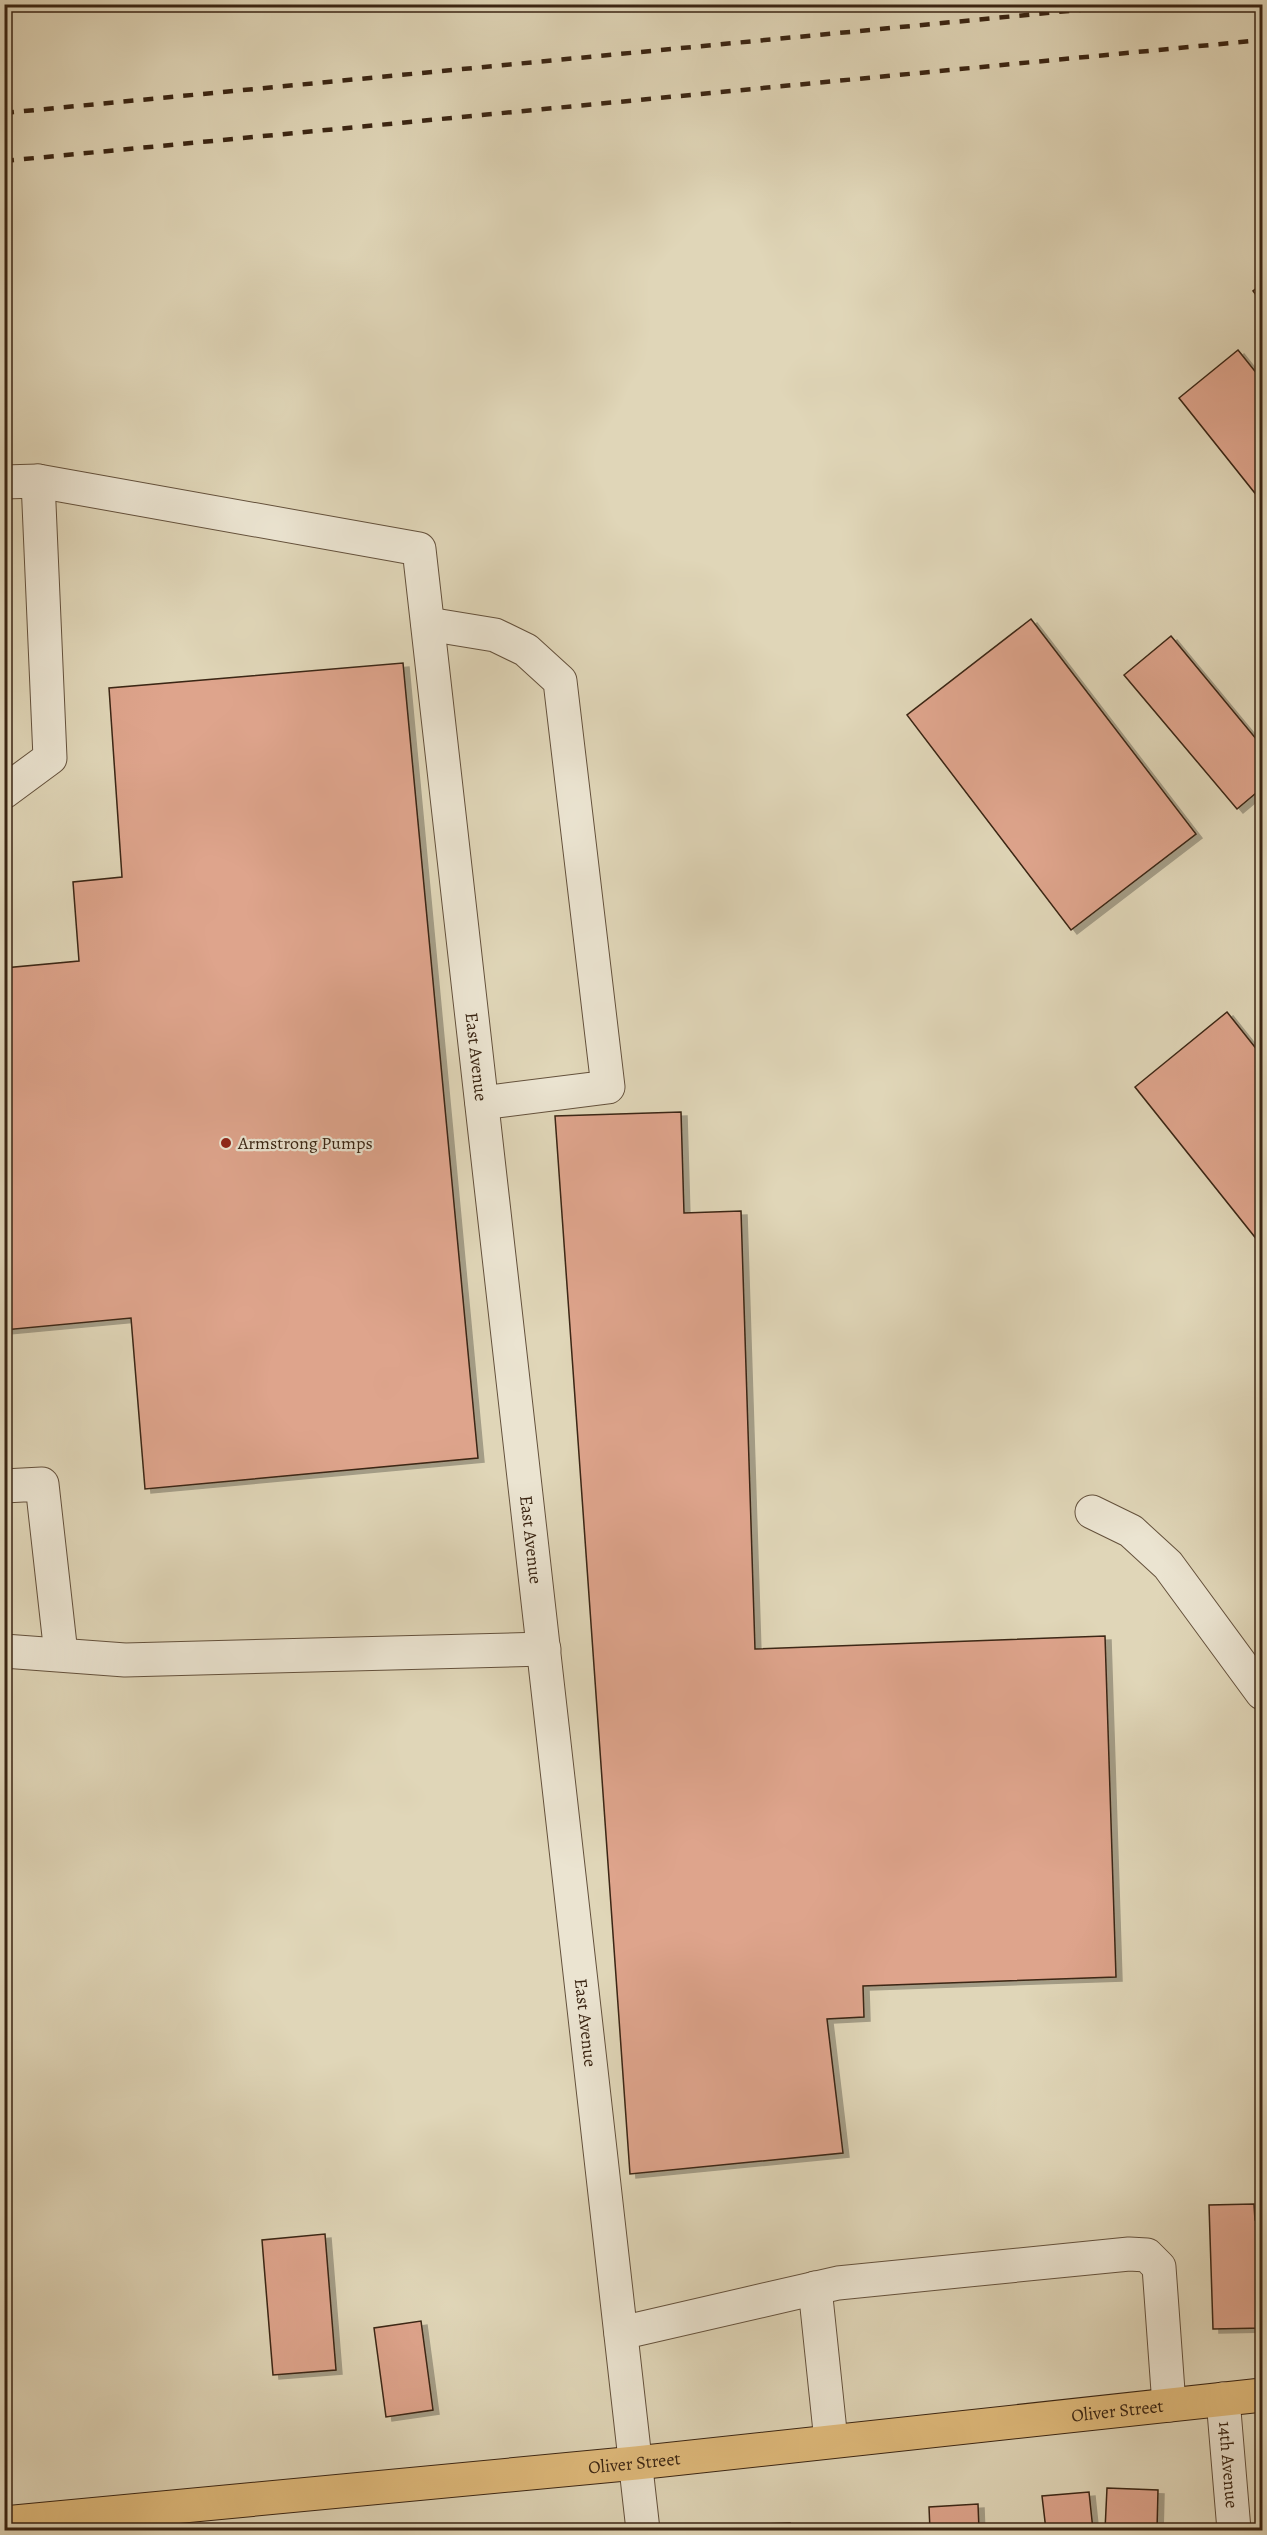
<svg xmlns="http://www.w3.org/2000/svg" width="1267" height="2535" viewBox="0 0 1267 2535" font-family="Alegreya,serif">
  <defs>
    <filter id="shadow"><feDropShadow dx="6" dy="4" stdDeviation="0" flood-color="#0004"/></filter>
  </defs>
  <rect width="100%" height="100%" fill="#e0d6b8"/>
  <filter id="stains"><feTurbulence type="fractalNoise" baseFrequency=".00333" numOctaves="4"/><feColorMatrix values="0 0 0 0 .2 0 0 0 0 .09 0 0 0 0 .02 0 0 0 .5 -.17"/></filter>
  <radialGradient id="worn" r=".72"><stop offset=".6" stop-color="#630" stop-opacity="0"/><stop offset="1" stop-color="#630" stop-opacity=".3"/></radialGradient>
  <path fill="#dea48c" stroke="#3a2513" stroke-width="1.5" filter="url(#shadow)" d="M 1262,284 L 1262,303 L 1253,291 Z
    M 1238,350 L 1262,380 L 1262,502 L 1179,398 Z
    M 1031,619 L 1196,834 L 1071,930 L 907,715 Z
    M 1171,636 L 1262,746 L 1262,788 L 1237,809 L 1124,675 Z
    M 403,663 L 478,1458 L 145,1489 L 131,1318 L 4,1330 L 4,968 L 79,961 L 73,882 L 122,877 L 109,688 Z
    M 1227,1012 L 1262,1056 L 1262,1246 L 1135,1087 Z
    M 681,1112 L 684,1213 L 741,1211 L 755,1649 L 1105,1636 L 1116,1977 L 863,1986 L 864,2017 L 827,2019 L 843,2153 L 630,2174 L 555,1116 Z
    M 1254,2204 L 1255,2220 L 1262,2220 L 1262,2328 L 1213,2329 L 1209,2205 Z
    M 325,2234 L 336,2370 L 273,2375 L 262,2240 Z
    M 421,2321 L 433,2410 L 386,2417 L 374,2328 Z
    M 1107,2488 L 1158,2490 L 1157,2530 L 1105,2530 Z
    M 1089,2492 L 1093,2530 L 1046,2530 L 1042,2496 Z
    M 978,2504 L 979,2530 L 930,2530 L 929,2507 Z
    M 790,2523 L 790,2530 L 737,2530 L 737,2525 Z"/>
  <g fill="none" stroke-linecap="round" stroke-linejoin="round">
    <g stroke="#64513c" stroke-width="35">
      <g id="minor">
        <path id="s1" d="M 4,482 L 38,481 L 419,549 L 643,2530"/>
        <path d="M 428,624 L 495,635 L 526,650 L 560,681 L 608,1087 L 482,1103"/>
        <path d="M 4,792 L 50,758 L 38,481"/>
        <path d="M 4,1486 L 42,1484 L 61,1654"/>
        <path d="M 1092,1512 L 1131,1531 L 1168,1565 L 1262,1693"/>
        <path d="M 4,1651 L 125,1660 L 544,1649"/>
        <path d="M 815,2288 L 831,2441"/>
        <path d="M 621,2333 L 838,2283 L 1129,2254 L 1147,2255 L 1159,2267 L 1169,2405"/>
        <path id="s2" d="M 1223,2399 L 1234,2530"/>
      </g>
    </g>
    <g stroke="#3a2513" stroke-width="35">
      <g id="major">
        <path id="s3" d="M 4,2523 L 636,2463 L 1262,2395"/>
      </g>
    </g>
    <use href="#minor" stroke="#ebe4d1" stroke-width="33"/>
    <use href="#major" stroke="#e0bb7c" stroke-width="33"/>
    <path stroke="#3a2513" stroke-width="4.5" stroke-dasharray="10 10" stroke-linecap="butt" d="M 4,113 L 1141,4
      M 4,161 L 1262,40"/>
  </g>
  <circle fill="#8f2418" stroke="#ebe4d1" stroke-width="2" cx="226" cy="1143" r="6"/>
  <g text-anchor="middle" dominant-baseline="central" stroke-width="4.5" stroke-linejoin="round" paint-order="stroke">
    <g font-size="18" fill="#3a2513" stroke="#ebe4d1">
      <text stroke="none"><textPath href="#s1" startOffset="932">East Avenue</textPath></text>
      <text stroke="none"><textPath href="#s1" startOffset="1418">East Avenue</textPath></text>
      <text stroke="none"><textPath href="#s1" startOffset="1904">East Avenue</textPath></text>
      <text stroke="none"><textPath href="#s3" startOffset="1119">Oliver Street</textPath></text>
      <text stroke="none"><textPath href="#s3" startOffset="633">Oliver Street</textPath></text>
      <text stroke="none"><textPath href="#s2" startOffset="66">14th Avenue</textPath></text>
    </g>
    <g font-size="18" fill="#3a2513" stroke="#ebe4d1" text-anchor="start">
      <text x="238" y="1143">Armstrong Pumps</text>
    </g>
  </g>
  <rect width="1267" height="2535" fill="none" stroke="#e0d6b8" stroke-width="24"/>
  <rect x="6" y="6" width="1255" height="2523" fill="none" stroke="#3a2513" stroke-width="3"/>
  <rect x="12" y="12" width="1243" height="2511" fill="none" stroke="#3a2513" stroke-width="1.5"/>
  <rect width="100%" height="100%" filter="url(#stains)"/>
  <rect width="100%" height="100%" fill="url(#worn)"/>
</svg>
